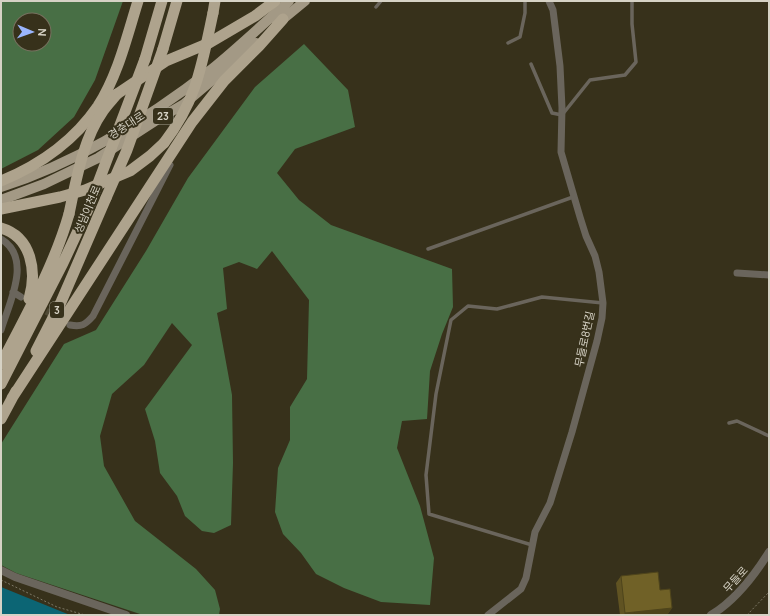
<svg xmlns="http://www.w3.org/2000/svg" width="770" height="616" viewBox="0 0 770 616" font-family="Manrope,'Noto Sans KR',sans-serif">
  <rect width="100%" height="100%" fill="#37311b"/>
  <path fill="#486f45" fill-rule="evenodd" d="M 1,1 L 123,1 L 95,80 L 74,117 L 38,150 L 1,169 ZM 20,20 L 44,20 L 44,44 L 20,44 Z
    M 304,44 L 348,90 L 355,127 L 295,149 L 277,173 L 299,200 L 331,225 L 452,269 L 453,307 L 442,334 L 430,371 L 427,419 L 402,421 L 397,448 L 420,506 L 434,558 L 430,605 L 381,602 L 344,588 L 316,574 L 301,553 L 283,534 L 275,512 L 278,468 L 290,440 L 290,407 L 307,379 L 309,300 L 272,251 L 257,269 L 239,262 L 223,268 L 227,309 L 217,313 L 232,395 L 233,463 L 231,525 L 214,533 L 202,531 L 185,516 L 177,496 L 160,473 L 155,441 L 145,409 L 192,345 L 172,323 L 144,365 L 112,394 L 100,436 L 104,466 L 135,521 L 196,569 L 215,590 L 220,609 L 219,615 L 143,615 L 16,573 L 1,565 L 1,444 L 64,344 L 96,330 L 146,251 L 188,178 L 255,87 Z"/>
  <path fill="#0c6574" d="M 1,587 L 70,615 L 1,615 Z"/>
  <g fill="none" stroke-linecap="round" stroke-linejoin="round">
    <path stroke="#4f4934" stroke-width="7" stroke-dasharray="7 3.5" stroke-linecap="butt" d="M 37,306 L 57,317"/>
    <path stroke="#7e7967" stroke-width="1" stroke-dasharray="2 2" stroke-linecap="butt" d="M 1,580 L 57,607 L 85,615
      M 747,615 L 769,592"/>
    <path stroke="#6a655c" stroke-width="3.5" d="M 376,7 L 381,1
      M 508,43 L 520,37 L 525,13 L 525,1
      M 531,64 L 552,113 L 562,115 L 590,80 L 625,75 L 636,62 L 632,24 L 632,1
      M 428,249 L 573,197
      M 729,423 L 737,421 L 769,436
      M 532,545 L 429,514 L 426,475 L 436,394 L 451,320 L 468,306 L 497,309 L 542,297 L 603,303"/>
    <path stroke="#6a655c" stroke-width="7" d="M 1,239 C 33,258 9,303 1,330
      M 737,273 L 769,275
      M 13,292 L 21,297
      M 70,325 C 82,327 85,325 93,316 L 170,165
      M 488,615 L 521,589 L 526,578 L 535,532 L 550,503 L 572,432 L 597,341 L 602,318 L 603,303 L 599,272 L 595,256 L 586,236 L 580,217 L 561,152 L 562,108 L 560,66 L 553,10 L 549,1"/>
    <path stroke="#6a655c" stroke-width="8" d="M 1,570 L 15,577 L 126,615
      M 711,615 C 736,600 754,576 769,552"/>
    <path stroke="#a39985" stroke-width="10" d="M 277,24 L 305,1
      M 1,187 C 79,162 148,119 212,69 C 238,48 263,24 289,1
      M 1,200 L 44,184 L 98,158 L 155,121 L 184,104 L 256,43"/>
    <path stroke="#aea38d" stroke-width="11" d="M 213,13 L 215,1
      M 163,49 L 177,1
      M 145,59 L 162,1
      M 117,94 L 166,61 L 209,43 L 255,16 L 275,1
      M 1,181 C 40,165 74,141 98,106 C 118,75 127,36 138,1
      M 1,209 L 60,197 L 85,190 L 130,171 L 150,156 L 164,143
      M 1,228 C 32,237 37,272 29,299
      M 36,351 L 61,302 L 106,198
      M 1,364 C 26,316 54,266 69,214
      M 1,384 L 63,263 L 89,207
      M 12,398 L 192,122 L 224,81 L 259,46 L 283,19
      M 1,419 L 16,391"/>
    <path stroke="#aea38d" stroke-width="11" d="M 164,143 C 197,100 202,64 213,13
      M 106,198 L 127,150 L 163,49
      M 89,207 L 145,59
      M 69,214 C 76,181 83,139 103,111 C 107,105 112,100 117,94"/>
  </g>
  <path fill="#605322" d="M 621,576 L 660,590 L 672,608 L 667,615 L 620,615 L 616,583 Z"/>
  <path fill="#4e441b" d="M 672,608 L 667,615 L 623,615 L 625,613 Z"/>
  <path fill="#706127" stroke="#4e441b" d="M 658,572 L 660,590 L 670,589 L 672,608 L 625,613 L 621,576 Z"/>
  <g text-anchor="middle" dominant-baseline="central" stroke-width="4" stroke-linejoin="round" paint-order="stroke">
    <g fill="#37311b" stroke="#a6a292" stroke-width="1">
      <rect x="153" y="108" width="20" height="16" rx="3"/>
      <rect x="50" y="302" width="14" height="16" rx="3"/>
    </g>
    <g font-size="10" font-weight="bold" fill="#d6d2c5">
      <text x="163" y="116">23</text>
      <text x="57" y="310">3</text>
    </g>
    <g font-size="11" fill="#d6d2c5" stroke="#37311b">
      <text transform="translate(126 125) rotate(-33)">경충대로</text>
      <text transform="translate(87 209) rotate(-67)">성남이천로</text>
      <text transform="translate(584 339) rotate(-78)">무들로8번길</text>
      <text transform="translate(735 579) rotate(-48)">무들로</text>
    </g>
  </g>
  <rect width="770" height="616" fill="none" stroke="#d6d2c5" stroke-width="4"/>
  <g transform="translate(32 32) rotate(92)"><circle r="19" fill="#37311b" stroke="#77715f"/>
  <path d="M0-3L7 15L0 10L-7 15Z" fill="#9ab5fd"/>
  <text y="-6" font-size="11" font-weight="bold" text-anchor="middle" fill="#d6d2c5">N</text>
  </g>
</svg>
